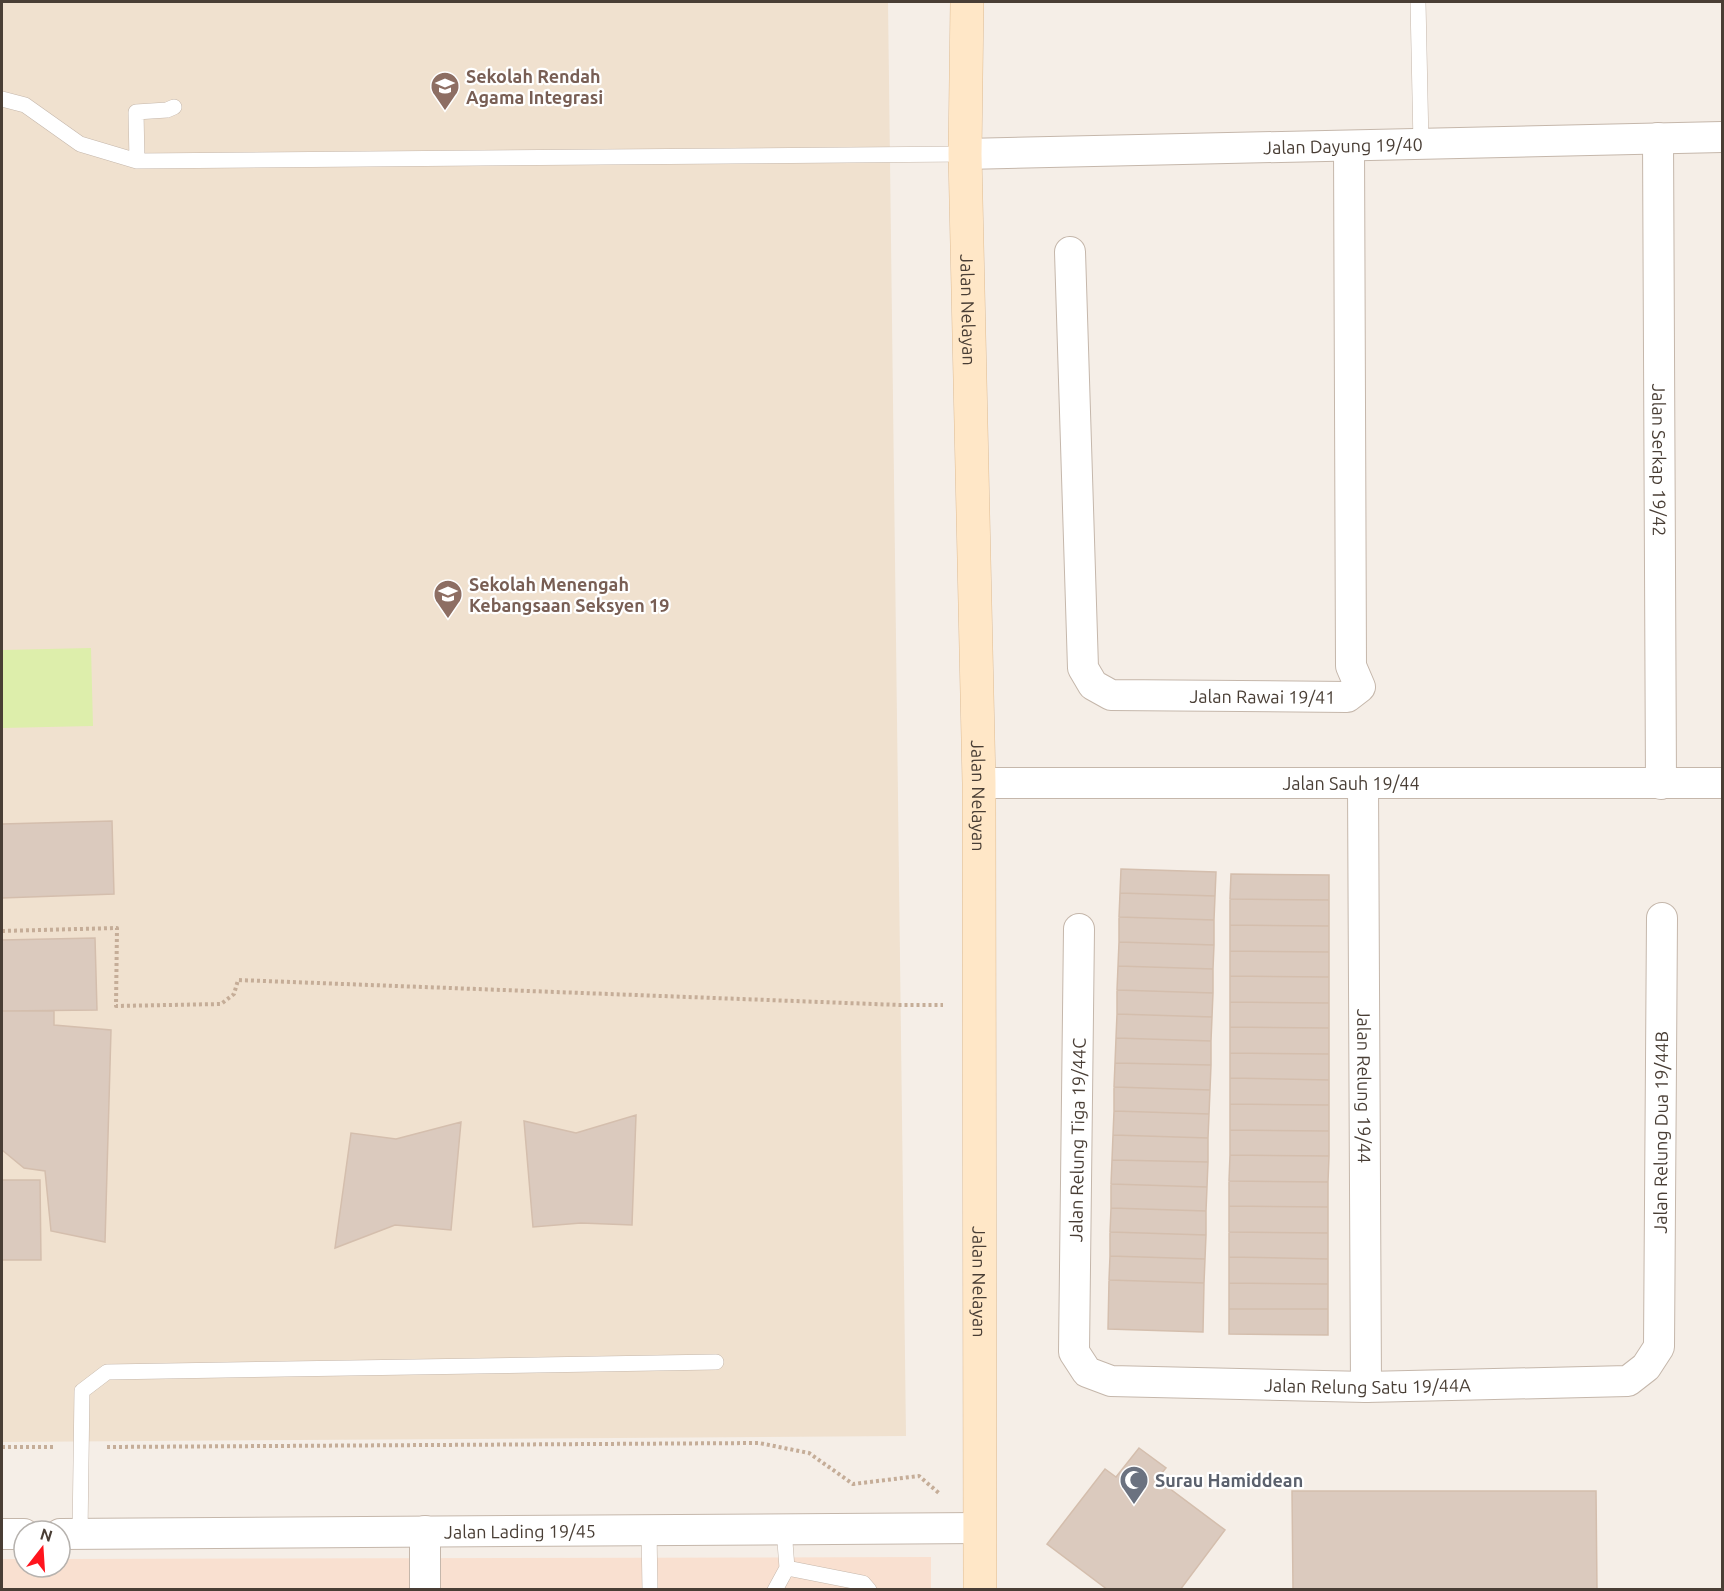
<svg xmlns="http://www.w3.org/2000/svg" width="1724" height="1591" viewBox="0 0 1724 1591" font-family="Ubuntu,sans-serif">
  <rect width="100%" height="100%" fill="#f5eee7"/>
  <path fill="#f9e0d0" d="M 931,1557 L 931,1589 L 2,1590 L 2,1559 L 24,1559 L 24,1567 L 60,1567 L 60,1559 Z"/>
  <path fill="#f0e1cf" d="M 2,2 L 888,2 L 906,1436 L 2,1442 Z"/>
  <path fill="#ddeeab" d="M 91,648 L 93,726 L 2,728 L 2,650 Z"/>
  <path fill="#dbcabe" stroke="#d4bead" stroke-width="1.5" d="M 112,821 L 114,894 L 2,898 L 2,824 Z
    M 1121,869 L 1216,872 L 1215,896 L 1120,893 Z
    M 1231,874 L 1329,875 L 1329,900 L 1230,899 Z
    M 1120,893 L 1215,896 L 1214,920 L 1119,917 Z
    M 1230,899 L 1329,900 L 1329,926 L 1230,925 Z
    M 1119,917 L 1214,920 L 1214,945 L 1119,942 Z
    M 1230,925 L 1329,926 L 1329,952 L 1230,951 Z
    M 95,938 L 97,1010 L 2,1011 L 2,940 Z
    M 1119,942 L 1214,945 L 1213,969 L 1118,966 Z
    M 1230,951 L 1329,952 L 1329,977 L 1230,976 Z
    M 1118,966 L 1213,969 L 1213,993 L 1117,990 Z
    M 1230,976 L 1329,977 L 1329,1003 L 1230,1002 Z
    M 1117,990 L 1213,993 L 1212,1017 L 1117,1014 Z
    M 1230,1002 L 1329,1003 L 1329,1028 L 1230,1027 Z
    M 2,1011 L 54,1011 L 54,1025 L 111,1030 L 105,1242 L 51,1231 L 45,1171 L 24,1168 L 2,1150 Z
    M 1117,1014 L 1212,1017 L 1211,1041 L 1116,1038 Z
    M 1230,1027 L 1329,1028 L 1329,1054 L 1230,1053 Z
    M 1116,1038 L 1211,1041 L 1211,1065 L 1115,1063 Z
    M 1230,1053 L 1329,1054 L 1329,1080 L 1230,1078 Z
    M 1115,1063 L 1211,1065 L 1210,1090 L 1114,1087 Z
    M 1230,1078 L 1329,1080 L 1329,1105 L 1230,1104 Z
    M 1114,1087 L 1210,1090 L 1209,1114 L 1114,1111 Z
    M 1230,1104 L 1329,1105 L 1329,1131 L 1230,1130 Z
    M 1114,1111 L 1209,1114 L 1208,1138 L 1113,1135 Z
    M 636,1115 L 632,1225 L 581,1223 L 533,1227 L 524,1121 L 576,1133 Z
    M 461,1122 L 451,1230 L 395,1225 L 335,1248 L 351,1133 L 396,1139 Z
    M 1230,1130 L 1329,1131 L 1329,1156 L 1230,1155 Z
    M 1113,1135 L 1208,1138 L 1208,1162 L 1112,1160 Z
    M 1230,1155 L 1329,1156 L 1328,1182 L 1229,1181 Z
    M 1112,1160 L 1208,1162 L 1207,1187 L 1111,1184 Z
    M 2,1180 L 40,1180 L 41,1260 L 2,1260 Z
    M 1229,1181 L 1328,1182 L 1328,1207 L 1229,1206 Z
    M 1111,1184 L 1207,1187 L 1206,1211 L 1111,1208 Z
    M 1229,1206 L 1328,1207 L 1328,1233 L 1229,1232 Z
    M 1111,1208 L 1206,1211 L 1206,1235 L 1110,1232 Z
    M 1110,1232 L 1206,1235 L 1205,1259 L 1110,1256 Z
    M 1229,1232 L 1328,1233 L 1328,1259 L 1229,1257 Z
    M 1110,1256 L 1205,1259 L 1204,1283 L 1109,1280 Z
    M 1229,1257 L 1328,1259 L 1328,1284 L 1229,1283 Z
    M 1109,1280 L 1204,1283 L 1203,1332 L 1108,1329 Z
    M 1229,1283 L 1328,1284 L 1328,1309 L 1229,1309 Z
    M 1229,1309 L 1328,1309 L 1328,1335 L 1229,1334 Z
    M 1139,1448 L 1166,1468 L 1157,1479 L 1225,1530 L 1180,1590 L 1108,1590 L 1047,1544 L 1105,1469 L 1116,1477 Z
    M 1292,1491 L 1596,1491 L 1597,1590 L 1293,1590 Z"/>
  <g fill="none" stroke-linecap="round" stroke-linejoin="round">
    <g stroke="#c5b7ab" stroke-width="16">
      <path id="lane" d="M 1418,2 L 1421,144
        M 2,99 L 25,105 L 80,144 L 137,161 L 965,154
        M 137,161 L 136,112 L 167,110 L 174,107
        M 649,1530 L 650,1590
        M 80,1534 L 82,1391 L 107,1372 L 716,1362
        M 787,1568 L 863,1583 L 869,1590
        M 775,1590 L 787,1568 L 784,1529"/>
    </g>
    <g stroke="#c5b7ab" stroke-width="32">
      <g id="street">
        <path id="s1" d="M 1658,138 L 1661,784"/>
        <path id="s2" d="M 965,154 L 1722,137"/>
        <path id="s3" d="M 1070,252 L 1083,668 L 1093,685 L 1111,695 L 1347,697 L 1360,687 L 1351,666 L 1349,146"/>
        <path id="s4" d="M 979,783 L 1722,783"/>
        <path id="s5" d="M 1363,784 L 1366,1387"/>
        <path id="s6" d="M 1079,929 L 1074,1352 L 1087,1372 L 1111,1381 L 1366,1387 L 1628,1381 L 1646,1367 L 1659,1347 L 1662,918"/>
        <path d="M 425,1531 L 425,1590"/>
        <path d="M 2,1534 L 24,1534"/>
        <path id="s7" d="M 60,1534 L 980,1528"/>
      </g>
    </g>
    <g stroke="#debc94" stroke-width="34">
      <g id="secondary">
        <path id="s8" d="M 967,2 L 965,154 L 979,783 L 980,1590"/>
      </g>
    </g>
    <path stroke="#c5ad98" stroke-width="4" stroke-dasharray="3 3" stroke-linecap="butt" d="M 2,931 L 117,928 L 116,1006 L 221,1004 L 234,994 L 238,980 L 900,1005 L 943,1005
      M 2,1447 L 55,1447
      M 107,1447 L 759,1443 L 809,1453 L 853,1484 L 919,1476 L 940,1494"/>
    <use href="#lane" stroke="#fff" stroke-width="15"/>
    <use href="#street" stroke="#fff" stroke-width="30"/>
    <use href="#secondary" stroke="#ffe7c7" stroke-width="33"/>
  </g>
  <defs>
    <g id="school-pin" transform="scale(1.5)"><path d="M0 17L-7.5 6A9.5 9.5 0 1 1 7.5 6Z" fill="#8d6e63" stroke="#fff"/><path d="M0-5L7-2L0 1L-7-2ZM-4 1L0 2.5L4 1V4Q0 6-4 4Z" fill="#fff"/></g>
    <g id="mosque-pin" transform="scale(1.5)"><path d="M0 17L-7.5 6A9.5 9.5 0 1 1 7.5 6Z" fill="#6b7280" stroke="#fff"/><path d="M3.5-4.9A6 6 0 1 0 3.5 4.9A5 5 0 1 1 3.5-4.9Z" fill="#fff"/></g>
  </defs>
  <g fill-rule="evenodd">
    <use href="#school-pin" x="445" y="86"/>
    <use href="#school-pin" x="448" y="594"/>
    <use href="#mosque-pin" x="1134" y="1480"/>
  </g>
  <g text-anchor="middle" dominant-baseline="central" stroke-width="4.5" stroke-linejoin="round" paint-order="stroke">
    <g font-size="18" font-weight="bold" fill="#785e54" stroke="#fff" text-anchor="start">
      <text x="466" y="76">Sekolah Rendah<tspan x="466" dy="21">Agama Integrasi</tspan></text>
      <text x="469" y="584">Sekolah Menengah<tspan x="469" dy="21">Kebangsaan Seksyen 19</tspan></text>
    </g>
    <g font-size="18" fill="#493e35" stroke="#fff">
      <text stroke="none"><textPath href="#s2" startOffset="378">Jalan Dayung 19/40</textPath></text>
      <text stroke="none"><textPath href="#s8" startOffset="308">Jalan Nelayan</textPath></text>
      <text stroke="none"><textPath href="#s1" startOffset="322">Jalan Serkap 19/42</textPath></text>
      <text stroke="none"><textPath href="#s3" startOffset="608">Jalan Rawai 19/41</textPath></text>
      <text stroke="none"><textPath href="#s4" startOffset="372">Jalan Sauh 19/44</textPath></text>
      <text stroke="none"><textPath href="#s8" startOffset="794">Jalan Nelayan</textPath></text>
      <text stroke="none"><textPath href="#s5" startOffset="302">Jalan Relung 19/44</textPath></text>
      <text stroke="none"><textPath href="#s6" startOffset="1251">Jalan Relung Dua 19/44B</textPath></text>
      <text transform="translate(1077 1140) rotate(-89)">Jalan Relung Tiga 19/44C</text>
      <text stroke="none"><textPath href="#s8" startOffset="1280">Jalan Nelayan</textPath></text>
      <text stroke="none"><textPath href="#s6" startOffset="729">Jalan Relung Satu 19/44A</textPath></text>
      <text stroke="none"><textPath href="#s7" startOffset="460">Jalan Lading 19/45</textPath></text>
    </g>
    <g font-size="18" font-weight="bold" fill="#5b616d" stroke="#fff" text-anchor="start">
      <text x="1155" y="1480">Surau Hamiddean</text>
    </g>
  </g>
  <rect width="1724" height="1591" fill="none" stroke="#493e35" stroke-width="6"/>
  <g transform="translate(42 1549) rotate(17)"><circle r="28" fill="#ffffff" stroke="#b6b2ae" stroke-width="1.5"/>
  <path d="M0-4.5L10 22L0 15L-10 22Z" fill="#ff141d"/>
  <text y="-9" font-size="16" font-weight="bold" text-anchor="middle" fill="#493e35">N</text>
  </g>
</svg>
